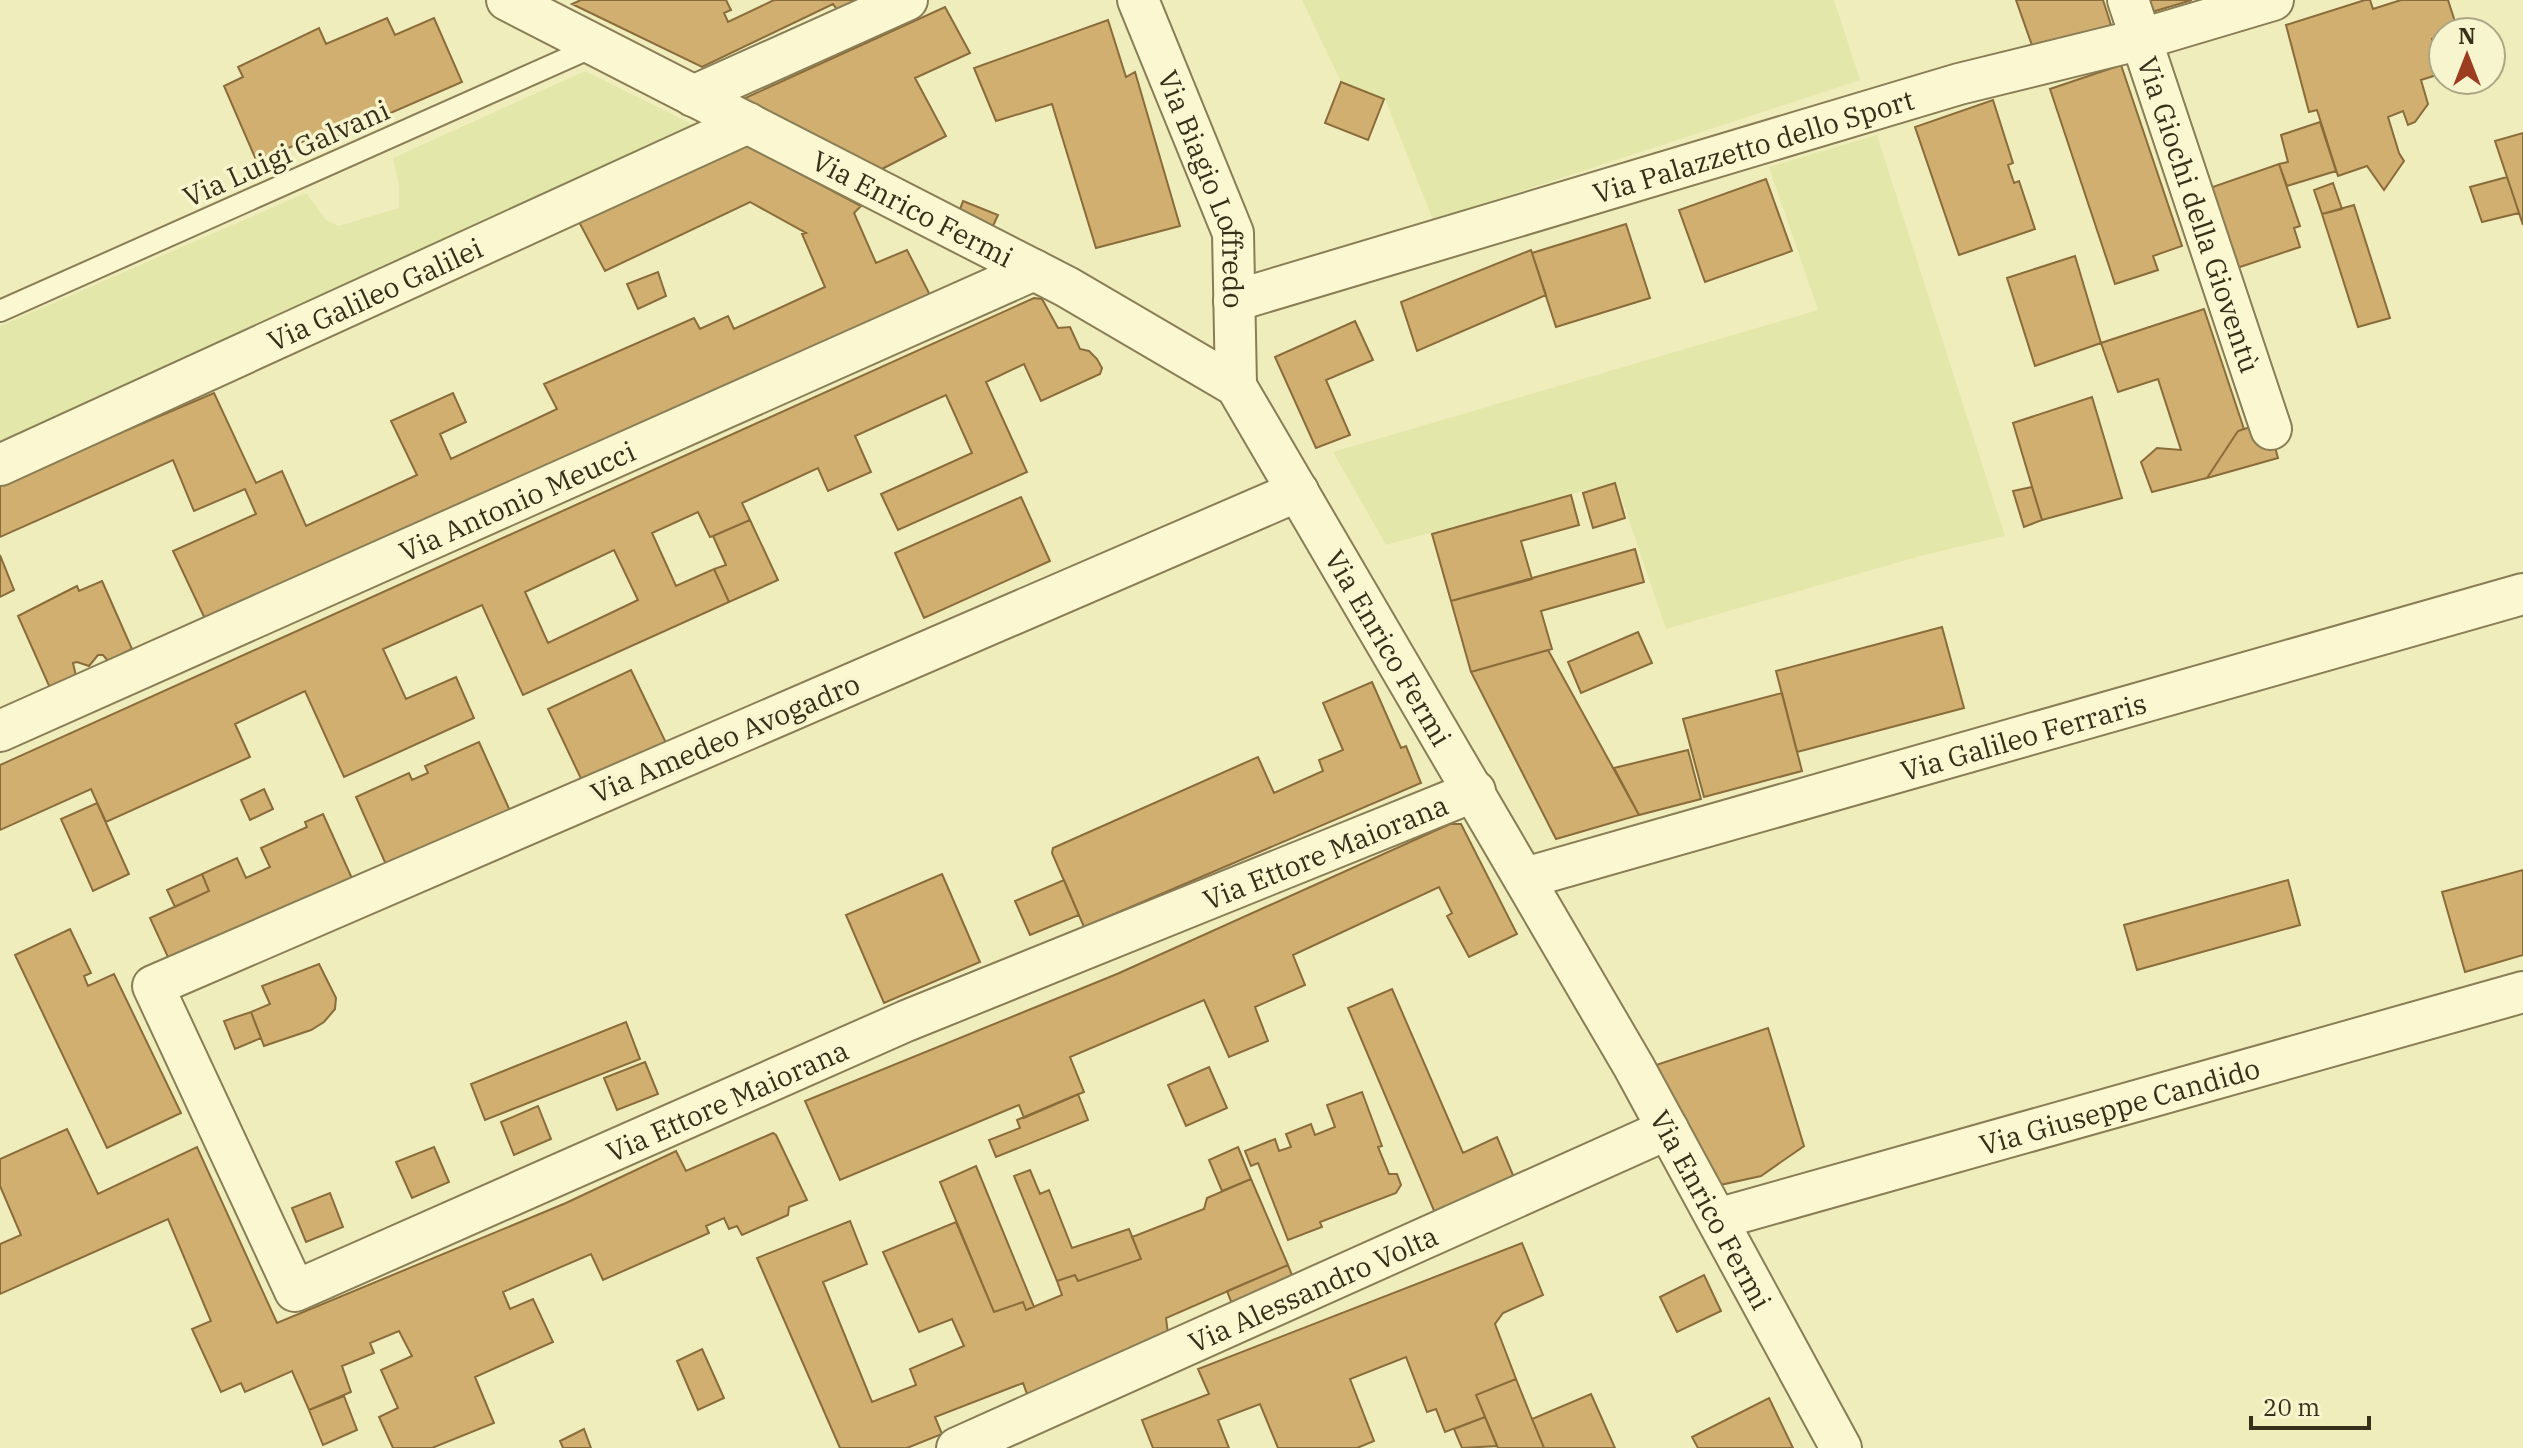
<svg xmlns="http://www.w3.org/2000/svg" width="2523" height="1448" viewBox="0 0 2523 1448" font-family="'IBM Plex Serif',serif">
  <rect width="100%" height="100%" fill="#f0edbd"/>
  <path fill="#e3e7aa" d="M 1302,0 L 1834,0 L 1860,80 L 1433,220 L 1385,99 L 1341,82 Z
    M 585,71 L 702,129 L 0,452 L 0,326 L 306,193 L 326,220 L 338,226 L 399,208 L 399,186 L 393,158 Z
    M 1877,135 L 2005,536 L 1924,555 L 1666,629 L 1616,482 L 1386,545 L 1333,452 L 1818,310 L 1769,167 Z"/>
  <path fill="#d1af70" stroke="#8a6c3a" stroke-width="2" fill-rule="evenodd" d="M 581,0 L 726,0 L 731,10 L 724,13 L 728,22 L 774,0 L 861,0 L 838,11 L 833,4 L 702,67 L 572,4 Z
    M 2016,0 L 2103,0 L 2111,25 L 2034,51 Z
    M 2147,0 L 2192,0 L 2152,12 Z
    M 2365,0 L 2370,0 L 2373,9 L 2401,0 L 2448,0 L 2458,31 L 2443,32 L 2443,36 L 2432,39 L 2443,73 L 2421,80 L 2428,104 L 2415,122 L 2408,125 L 2403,111 L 2388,117 L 2399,153 L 2404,161 L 2384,190 L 2367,166 L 2338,176 L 2317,110 L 2309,112 L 2286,25 Z
    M 945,7 L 970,53 L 915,78 L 946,136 L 878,171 L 741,100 Z
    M 387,18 L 395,35 L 434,18 L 462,82 L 333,138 L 329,130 L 257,162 L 224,86 L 243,77 L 238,67 L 319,28 L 326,44 Z
    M 1108,20 L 1126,77 L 1135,72 L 1180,226 L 1096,248 L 1052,104 L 996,121 L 974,68 Z
    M 2121,65 L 2182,246 L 2153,256 L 2158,270 L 2115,284 L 2050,89 Z
    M 1341,82 L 1384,99 L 1368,140 L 1325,123 Z
    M 1993,100 L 2013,163 L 2008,165 L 2014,183 L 2019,181 L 2035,229 L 1959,255 L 1915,127 Z
    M 2320,122 L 2336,171 L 2287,186 L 2279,164 L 2288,162 L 2281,135 Z
    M 2523,133 L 2523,225 L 2495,141 Z
    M 742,143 L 861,206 L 854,213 L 876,263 L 907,250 L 932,299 L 206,621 L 173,551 L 256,514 L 245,489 L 194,511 L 173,460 L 0,537 L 0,484 L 214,393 L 256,483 L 282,471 L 306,526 L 417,475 L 391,421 L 453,393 L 466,422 L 440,434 L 451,459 L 557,409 L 544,384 L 694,318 L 700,329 L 728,316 L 734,329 L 825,287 L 802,234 L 806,233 L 750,202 L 605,271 L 578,220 Z
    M 2279,164 L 2300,226 L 2294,228 L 2300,247 L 2228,271 L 2201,191 Z
    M 2507,177 L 2519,213 L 2482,222 L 2470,187 Z
    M 1766,179 L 1792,251 L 1705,282 L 1679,210 Z
    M 2333,183 L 2342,209 L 2322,214 L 2314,190 Z
    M 963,201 L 998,215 L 993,226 L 959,212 Z
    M 2354,205 L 2390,318 L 2358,327 L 2322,214 Z
    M 1626,224 L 1650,298 L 1556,327 L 1532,253 Z
    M 1531,250 L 1546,295 L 1417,351 L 1401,302 Z
    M 2075,256 L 2101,343 L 2035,366 L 2007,278 Z
    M 658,272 L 666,296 L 638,309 L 627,284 Z
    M 1034,298 L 1042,299 L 1058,328 L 1070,327 L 1080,349 L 1089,351 L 1097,359 L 1102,368 L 1100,374 L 1041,401 L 1024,364 L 986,382 L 1027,472 L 898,530 L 881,494 L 972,453 L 946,395 L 855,436 L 871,472 L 828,491 L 818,468 L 742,503 L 750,520 L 713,536 L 710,537 L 698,512 L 652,533 L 676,586 L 714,569 L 729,602 L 523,695 L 482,605 L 383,649 L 406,699 L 456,677 L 474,718 L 344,777 L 305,691 L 235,724 L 250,757 L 106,822 L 91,789 L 0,830 L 0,765 ZM 614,550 L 638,600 L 548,643 L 525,592 Z
    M 2204,309 L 2244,429 L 2238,431 L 2207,478 L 2152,492 L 2141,462 L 2157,448 L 2181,450 L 2158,379 L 2118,392 L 2101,343 Z
    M 1355,321 L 1373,360 L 1326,380 L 1350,435 L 1316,448 L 1275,357 Z
    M 2092,397 L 2122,498 L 2042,520 L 2013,423 Z
    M 2268,421 L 2278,458 L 2207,478 L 2238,431 Z
    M 1615,483 L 1625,518 L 1593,528 L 1583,493 Z
    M 2032,487 L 2042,520 L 2024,527 L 2013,491 Z
    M 1571,495 L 1579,525 L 1521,541 L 1532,579 L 1451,601 L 1432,534 Z
    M 1021,497 L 1050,561 L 924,618 L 895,553 Z
    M 750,520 L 778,580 L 729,602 L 714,569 L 726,565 L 713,536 Z
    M 1635,549 L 1644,582 L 1541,611 L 1552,649 L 1471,672 L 1451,601 Z
    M 0,555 L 14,590 L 0,597 Z
    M 102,581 L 132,649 L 108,661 L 103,655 L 98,655 L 89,666 L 77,662 L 73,663 L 76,676 L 50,688 L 18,616 L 77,586 L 79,591 Z
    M 1942,627 L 1964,708 L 1797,752 L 1776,671 Z
    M 1638,632 L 1652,663 L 1581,693 L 1568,662 Z
    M 1548,650 L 1639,815 L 1556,839 L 1471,672 Z
    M 631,670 L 668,747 L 585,787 L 548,709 Z
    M 1372,682 L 1401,748 L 1406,746 L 1421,783 L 1084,927 L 1052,853 L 1053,848 L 1258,757 L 1274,793 L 1323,771 L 1319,760 L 1343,750 L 1323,703 Z
    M 1782,693 L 1802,771 L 1704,797 L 1683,719 Z
    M 479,742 L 511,813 L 388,869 L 356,797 L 409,773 L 412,780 L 428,773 L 425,766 Z
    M 1688,750 L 1701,799 L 1639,815 L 1614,768 Z
    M 264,789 L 273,809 L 250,820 L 241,800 Z
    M 97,803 L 129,874 L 93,891 L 61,819 Z
    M 323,814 L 355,885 L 173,968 L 150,918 L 209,891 L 202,874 L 237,858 L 246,878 L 270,867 L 261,848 L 307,827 L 305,822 Z
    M 1450,824 L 1461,824 L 1517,934 L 1469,957 L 1447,916 L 1452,913 L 1439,887 L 1293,955 L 1305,985 L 1255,1007 L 1268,1041 L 1229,1057 L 1204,1000 L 1070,1057 L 1084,1092 L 1024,1118 L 1019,1105 L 840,1180 L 805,1101 L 1117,974 Z
    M 2523,870 L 2523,955 L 2465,972 L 2442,892 Z
    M 202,874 L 209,891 L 175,907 L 167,890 Z
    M 942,874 L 980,962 L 884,1003 L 846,915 Z
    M 1064,880 L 1079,915 L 1030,935 L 1015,901 Z
    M 2288,880 L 2300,925 L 2137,970 L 2124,925 Z
    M 70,929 L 91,973 L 84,976 L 88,986 L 114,974 L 181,1113 L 107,1148 L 15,955 Z
    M 319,964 L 336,998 L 335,1009 L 324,1022 L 311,1030 L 264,1046 L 251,1012 L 270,1004 L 262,986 Z
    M 1392,989 L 1463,1153 L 1497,1137 L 1518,1187 L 1438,1220 L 1348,1008 Z
    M 251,1012 L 261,1038 L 235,1049 L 224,1021 Z
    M 626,1022 L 640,1059 L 485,1120 L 471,1084 Z
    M 1768,1028 L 1804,1146 L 1761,1176 L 1720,1185 L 1656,1065 Z
    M 645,1062 L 658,1094 L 617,1110 L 604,1078 Z
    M 1209,1067 L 1227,1108 L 1186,1126 L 1168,1085 Z
    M 1362,1092 L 1382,1146 L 1378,1147 L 1389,1174 L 1397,1174 L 1401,1185 L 1396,1193 L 1320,1222 L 1322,1227 L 1288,1240 L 1258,1163 L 1251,1166 L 1245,1151 L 1275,1139 L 1279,1151 L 1291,1147 L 1286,1134 L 1311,1124 L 1315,1135 L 1335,1127 L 1327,1105 Z
    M 1078,1094 L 1088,1120 L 996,1157 L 989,1140 L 1020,1128 L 1017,1120 Z
    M 538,1106 L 551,1139 L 514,1155 L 501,1122 Z
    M 67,1129 L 98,1194 L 197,1147 L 277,1323 L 566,1203 L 676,1151 L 686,1171 L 773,1133 L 776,1135 L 807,1200 L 789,1207 L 788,1215 L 742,1235 L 737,1226 L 729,1229 L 724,1218 L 706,1226 L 709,1233 L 603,1280 L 591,1254 L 503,1292 L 510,1309 L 533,1299 L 553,1342 L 475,1377 L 494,1423 L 432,1448 L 393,1448 L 379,1417 L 398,1408 L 381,1370 L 412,1356 L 399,1331 L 370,1343 L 374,1353 L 342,1366 L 351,1392 L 309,1410 L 292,1371 L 245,1392 L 241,1383 L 221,1392 L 192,1329 L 211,1321 L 168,1219 L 0,1294 L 0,1244 L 21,1235 L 0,1186 L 0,1159 Z
    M 434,1147 L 449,1182 L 412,1198 L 396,1162 Z
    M 1238,1147 L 1251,1179 L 1222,1191 L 1209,1160 Z
    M 976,1166 L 1034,1307 L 1026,1310 L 1023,1302 L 994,1312 L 940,1182 Z
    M 1030,1170 L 1040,1194 L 1049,1190 L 1072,1248 L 1129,1229 L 1141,1259 L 1078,1281 L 1075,1275 L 1057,1281 L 1014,1176 Z
    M 1251,1179 L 1288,1265 L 1166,1318 L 1168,1334 L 1164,1339 L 1027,1394 L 1023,1383 L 935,1417 L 942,1434 L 907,1448 L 840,1448 L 757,1258 L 850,1221 L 867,1264 L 823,1282 L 872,1402 L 916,1385 L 910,1369 L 964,1346 L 952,1319 L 919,1332 L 883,1252 L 956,1222 L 994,1312 L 1023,1302 L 1026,1310 L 1062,1295 L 1057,1281 L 1075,1275 L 1078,1281 L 1141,1259 L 1132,1237 L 1204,1209 L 1207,1198 Z
    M 330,1193 L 343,1227 L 306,1242 L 292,1208 Z
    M 1522,1243 L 1543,1295 L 1503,1313 L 1495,1324 L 1516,1379 L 1476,1395 L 1485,1417 L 1445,1432 L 1436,1409 L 1427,1412 L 1406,1357 L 1350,1379 L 1374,1441 L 1357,1448 L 1278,1448 L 1260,1404 L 1218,1420 L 1229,1448 L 1153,1448 L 1142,1420 L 1209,1394 L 1198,1369 Z
    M 1288,1265 L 1295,1283 L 1234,1309 L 1227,1291 Z
    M 1704,1275 L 1721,1311 L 1677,1332 L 1660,1297 Z
    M 702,1349 L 724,1398 L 698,1410 L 677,1361 Z
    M 1516,1379 L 1532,1419 L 1544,1448 L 1498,1448 L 1476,1395 Z
    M 1591,1394 L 1615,1448 L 1544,1448 L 1532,1419 Z
    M 344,1396 L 357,1430 L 323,1445 L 309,1410 Z
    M 1769,1398 L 1793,1448 L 1698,1448 L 1692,1437 Z
    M 1485,1417 L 1497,1446 L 1462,1448 L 1454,1429 Z
    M 584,1429 L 591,1448 L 563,1448 L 560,1441 Z"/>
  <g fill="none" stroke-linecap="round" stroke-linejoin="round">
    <g stroke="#897d55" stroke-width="24">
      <path id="lane" d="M 0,311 L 595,46"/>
    </g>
    <g stroke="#897d55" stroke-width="44">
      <g id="street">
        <path id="s1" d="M 507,0 L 1067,287 L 1236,386 L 1634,1067 L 1841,1448"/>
        <path id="s2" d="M 1138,0 L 1233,233 L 1236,386"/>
        <path id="s3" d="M 2128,0 L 2271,429"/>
        <path d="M 693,96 L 907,0"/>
        <path id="s4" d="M 1234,301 L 1959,84 L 2142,39 L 2273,0"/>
        <path id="s5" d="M 0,465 L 748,123"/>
        <path id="s6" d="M 1298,491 L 153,986 L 295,1291 L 906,1021 L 1475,791"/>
        <path id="s7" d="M 0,731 L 1034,270"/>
        <path id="s8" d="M 1525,878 L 2523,594"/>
        <path id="s9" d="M 1717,1219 L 2523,992"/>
        <path id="s10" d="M 957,1448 L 1668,1129"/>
      </g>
    </g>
    <use href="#lane" stroke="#fbf8d1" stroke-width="20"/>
    <use href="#street" stroke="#fbf8d1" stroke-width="40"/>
  </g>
  <g text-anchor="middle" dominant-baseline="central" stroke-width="7" stroke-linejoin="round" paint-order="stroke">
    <g font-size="28" fill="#382f1b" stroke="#f7f5cd">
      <text stroke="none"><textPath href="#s4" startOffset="542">Via Palazzetto dello Sport</textPath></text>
      <text transform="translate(286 153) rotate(-24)">Via Luigi Galvani</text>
      <text stroke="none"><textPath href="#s2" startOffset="202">Via Biagio Loffredo</textPath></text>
      <text stroke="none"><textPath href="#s1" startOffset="456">Via Enrico Fermi</textPath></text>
      <text stroke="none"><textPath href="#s3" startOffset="226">Via Giochi della Gioventù</textPath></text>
      <text stroke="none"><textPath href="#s5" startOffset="412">Via Galileo Galilei</textPath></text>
      <text stroke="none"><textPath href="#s7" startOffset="566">Via Antonio Meucci</textPath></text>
      <text stroke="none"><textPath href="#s1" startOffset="1128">Via Enrico Fermi</textPath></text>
      <text stroke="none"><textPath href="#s8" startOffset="518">Via Galileo Ferraris</textPath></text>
      <text transform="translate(725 738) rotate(-23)">Via Amedeo Avogadro</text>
      <text stroke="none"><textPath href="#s6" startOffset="2704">Via Ettore Maiorana</textPath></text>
      <text stroke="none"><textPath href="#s6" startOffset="2056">Via Ettore Maiorana</textPath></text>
      <text stroke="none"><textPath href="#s9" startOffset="418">Via Giuseppe Candido</textPath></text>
      <text stroke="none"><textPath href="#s1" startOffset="1776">Via Enrico Fermi</textPath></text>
      <text stroke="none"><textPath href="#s10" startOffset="390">Via Alessandro Volta</textPath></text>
    </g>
  </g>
  <g transform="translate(2467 56)"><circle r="38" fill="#f7f5cd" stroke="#aba686" stroke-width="2"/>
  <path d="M0-6L14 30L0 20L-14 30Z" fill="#9c3c21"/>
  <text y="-12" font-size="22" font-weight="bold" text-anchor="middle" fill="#382f1b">N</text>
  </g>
  <path d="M2251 1416v12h118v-12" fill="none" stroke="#382f1b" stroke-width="4"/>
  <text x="2263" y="1416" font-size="24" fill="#382f1b" stroke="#f7f5cd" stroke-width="6" paint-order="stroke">20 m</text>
</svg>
